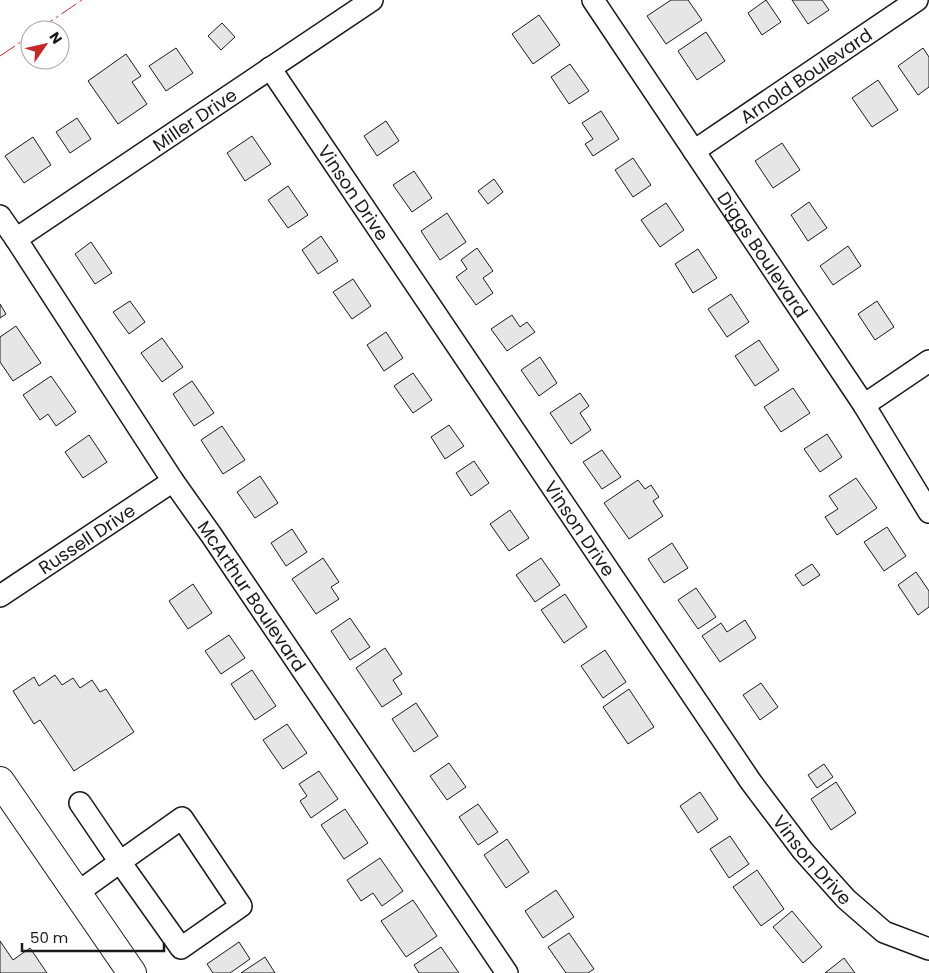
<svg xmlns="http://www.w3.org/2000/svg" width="929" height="973" viewBox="0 0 929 973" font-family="Poppins,sans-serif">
  <rect width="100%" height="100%" fill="#fff"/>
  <path fill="#e6e6e6" stroke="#1a1a1a" d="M 671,0 L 688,0 L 702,20 L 666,44 L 647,16 Z
    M 766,0 L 781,22 L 762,35 L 748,13 Z
    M 792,0 L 822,0 L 829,10 L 808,24 Z
    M 539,15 L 560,45 L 533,64 L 512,34 Z
    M 222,23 L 235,37 L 221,50 L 208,36 Z
    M 706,32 L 725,61 L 697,80 L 678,51 Z
    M 176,48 L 193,73 L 166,91 L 149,66 Z
    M 923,48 L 929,57 L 929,87 L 918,95 L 898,66 Z
    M 126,54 L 141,76 L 132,82 L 147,104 L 118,124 L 88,81 Z
    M 570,64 L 589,91 L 569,104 L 551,77 Z
    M 878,80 L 898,110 L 872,127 L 852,98 Z
    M 601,111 L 619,139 L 593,156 L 585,144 L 593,139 L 582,123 Z
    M 77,118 L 91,139 L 70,153 L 56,132 Z
    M 386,121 L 399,141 L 377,156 L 364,136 Z
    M 252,136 L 271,164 L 245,181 L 227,153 Z
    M 33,137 L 51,165 L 24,183 L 5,156 Z
    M 782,143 L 800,170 L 773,188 L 755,161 Z
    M 633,158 L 651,185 L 633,197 L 615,170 Z
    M 414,171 L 432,198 L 412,212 L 393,185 Z
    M 494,179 L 503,192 L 488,204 L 478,191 Z
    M 288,186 L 308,215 L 288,228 L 268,200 Z
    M 809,202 L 827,228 L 808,241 L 791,215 Z
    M 666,203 L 684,230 L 660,247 L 641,220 Z
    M 447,213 L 466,242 L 440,260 L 421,231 Z
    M 321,236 L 338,261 L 318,274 L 302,250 Z
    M 91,242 L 112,273 L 95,284 L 75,254 Z
    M 848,246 L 861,266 L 833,285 L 820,266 Z
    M 477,248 L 493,271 L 483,278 L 493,293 L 476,305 L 456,277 L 467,269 L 461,260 Z
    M 698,249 L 717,278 L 693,293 L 675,264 Z
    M 353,279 L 371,306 L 352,319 L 333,292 Z
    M 731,294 L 749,322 L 727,337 L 708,309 Z
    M 130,301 L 145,322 L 129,334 L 113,312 Z
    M 877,301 L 894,327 L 875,340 L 858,314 Z
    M 0,304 L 6,314 L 0,318 Z
    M 512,315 L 520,327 L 527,322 L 535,332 L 507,351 L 491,329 Z
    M 16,326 L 41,363 L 13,381 L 0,362 L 0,337 Z
    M 386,332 L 403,358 L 384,371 L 367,345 Z
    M 162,338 L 183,367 L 162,382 L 141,353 Z
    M 759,340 L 779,370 L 755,386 L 735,356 Z
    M 540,357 L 557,383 L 539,396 L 521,370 Z
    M 413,373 L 432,400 L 413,413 L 394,386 Z
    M 51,376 L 76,412 L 56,426 L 48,414 L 40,420 L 23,395 Z
    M 192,381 L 214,413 L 194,426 L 173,394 Z
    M 793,388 L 810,413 L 781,432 L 764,407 Z
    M 580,393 L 589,406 L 580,413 L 591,430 L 571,444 L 550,413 Z
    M 449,425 L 464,446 L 445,459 L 431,437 Z
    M 222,426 L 245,460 L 223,474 L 201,440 Z
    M 827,434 L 842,457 L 820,472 L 804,449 Z
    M 89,435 L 107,462 L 83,478 L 65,452 Z
    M 602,450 L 621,477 L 602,489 L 583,462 Z
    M 474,461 L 489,483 L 471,496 L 456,473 Z
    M 260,476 L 278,503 L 255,518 L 237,492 Z
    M 856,478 L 877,508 L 837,535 L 825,517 L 838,509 L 829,496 Z
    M 638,480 L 645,489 L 651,485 L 659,497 L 653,501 L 663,516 L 629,539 L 604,503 Z
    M 510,510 L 529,538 L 509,551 L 490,524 Z
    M 887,527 L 906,556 L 884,571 L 864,542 Z
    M 292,529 L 307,552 L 286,566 L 271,543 Z
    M 672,543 L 688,568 L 664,583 L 648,559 Z
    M 323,558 L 339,582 L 331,587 L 339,599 L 316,614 L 292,579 Z
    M 541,558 L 560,585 L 535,602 L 516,575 Z
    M 812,564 L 820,575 L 803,586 L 795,575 Z
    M 916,572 L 929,591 L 929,607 L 918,615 L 898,585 Z
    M 193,584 L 212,613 L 188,629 L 169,601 Z
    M 696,588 L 716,617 L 698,629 L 678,600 Z
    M 565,594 L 587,627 L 564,643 L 541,610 Z
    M 350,618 L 370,647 L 350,660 L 331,631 Z
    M 745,620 L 756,638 L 720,662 L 702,636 L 721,623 L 727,632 Z
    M 229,635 L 245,658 L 221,674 L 205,651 Z
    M 385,648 L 402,674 L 393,680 L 402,694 L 382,707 L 356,668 Z
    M 605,650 L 626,682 L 603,698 L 581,666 Z
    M 252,670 L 276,706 L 255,720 L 231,684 Z
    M 55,675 L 62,685 L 73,678 L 80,688 L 92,680 L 100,692 L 106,689 L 134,732 L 74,771 L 40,720 L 34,724 L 13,691 L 34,677 L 39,686 Z
    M 761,683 L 778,707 L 760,720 L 743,695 Z
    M 629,689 L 654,727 L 628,744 L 603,707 Z
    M 416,703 L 438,736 L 414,752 L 392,719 Z
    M 287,724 L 307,753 L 283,769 L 263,740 Z
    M 449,763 L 466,787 L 447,800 L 430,776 Z
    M 824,764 L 833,777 L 817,788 L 808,775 Z
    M 319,771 L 338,799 L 311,818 L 300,801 L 307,796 L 299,784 Z
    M 836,782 L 856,813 L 831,830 L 811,799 Z
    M 700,792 L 718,819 L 698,833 L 680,806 Z
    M 478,804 L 498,832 L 478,845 L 459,817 Z
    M 345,809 L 368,843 L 344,859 L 321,825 Z
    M 730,836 L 749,864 L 729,878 L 710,849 Z
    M 507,839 L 529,872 L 506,888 L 484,855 Z
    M 380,858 L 403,891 L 382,906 L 373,893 L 361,901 L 347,880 Z
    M 757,870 L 784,909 L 761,926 L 733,887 Z
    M 556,890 L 574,917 L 543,938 L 525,911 Z
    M 413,900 L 437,936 L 406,957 L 381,921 Z
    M 792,911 L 822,947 L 803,963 L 773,927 Z
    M 569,933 L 594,969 L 588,973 L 566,973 L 548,947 Z
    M 0,941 L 13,960 L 30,948 L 47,973 L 0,973 Z
    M 239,942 L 250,959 L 230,973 L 213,973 L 207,964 Z
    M 441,947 L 459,973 L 419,973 L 414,965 Z
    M 265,957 L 275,973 L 241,973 Z
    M 844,958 L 855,973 L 825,973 Z"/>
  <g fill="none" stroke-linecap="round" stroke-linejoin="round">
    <g stroke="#1a1a1a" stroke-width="24">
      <g id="minor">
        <path id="s1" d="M 593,0 L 864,405 L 929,512"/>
        <path id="s2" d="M 270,68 L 751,782 L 803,851 L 846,899 L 884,932 L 929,949"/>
        <path id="s3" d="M 694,151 L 917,0"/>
        <path id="s4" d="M 0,216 L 16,239 L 173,481 L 212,536 L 507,973"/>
        <path id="s5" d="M 16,239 L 372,0"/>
        <path d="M 864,405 L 929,361"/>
        <path id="s6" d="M 0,596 L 173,481"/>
        <path d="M 77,893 L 120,862 L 181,948 L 241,906 L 182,818 L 120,862 L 80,803"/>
      </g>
    </g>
    <g stroke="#1a1a1a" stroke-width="30">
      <path id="major" d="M 0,781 L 132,973"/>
    </g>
    <use href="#minor" stroke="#fff" stroke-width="21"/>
    <use href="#major" stroke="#fff" stroke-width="28"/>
    <path stroke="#c62828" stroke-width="1" stroke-dasharray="18 4 2.5 4" stroke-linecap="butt" d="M 38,30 L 82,0
      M 0,56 L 30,36"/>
  </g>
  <g text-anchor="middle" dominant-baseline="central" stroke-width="4" stroke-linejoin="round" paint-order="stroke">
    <g font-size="18" fill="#1a1a1a" stroke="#fff">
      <text stroke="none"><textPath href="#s3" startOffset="135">Arnold Boulevard</textPath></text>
      <text stroke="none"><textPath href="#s5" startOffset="215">Miller Drive</textPath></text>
      <text stroke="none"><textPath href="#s2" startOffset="150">Vinson Drive</textPath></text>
      <text stroke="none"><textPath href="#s1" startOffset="306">Diggs Boulevard</textPath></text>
      <text stroke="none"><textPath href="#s2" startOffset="555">Vinson Drive</textPath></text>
      <text stroke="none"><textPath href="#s6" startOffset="104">Russell Drive</textPath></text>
      <text stroke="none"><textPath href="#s4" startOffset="456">McArthur Boulevard</textPath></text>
      <text stroke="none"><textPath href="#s2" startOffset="960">Vinson Drive</textPath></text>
    </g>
  </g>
  <g transform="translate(45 45) rotate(56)"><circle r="24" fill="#ffffff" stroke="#a3a3a3"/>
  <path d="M0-4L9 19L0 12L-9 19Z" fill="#c62828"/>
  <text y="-8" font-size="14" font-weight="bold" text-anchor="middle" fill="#1a1a1a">N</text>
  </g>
  <path d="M22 943v8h142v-8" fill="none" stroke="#1a1a1a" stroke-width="2.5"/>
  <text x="30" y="943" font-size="15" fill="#1a1a1a" stroke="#ffffff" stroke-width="4" paint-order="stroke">50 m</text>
</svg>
